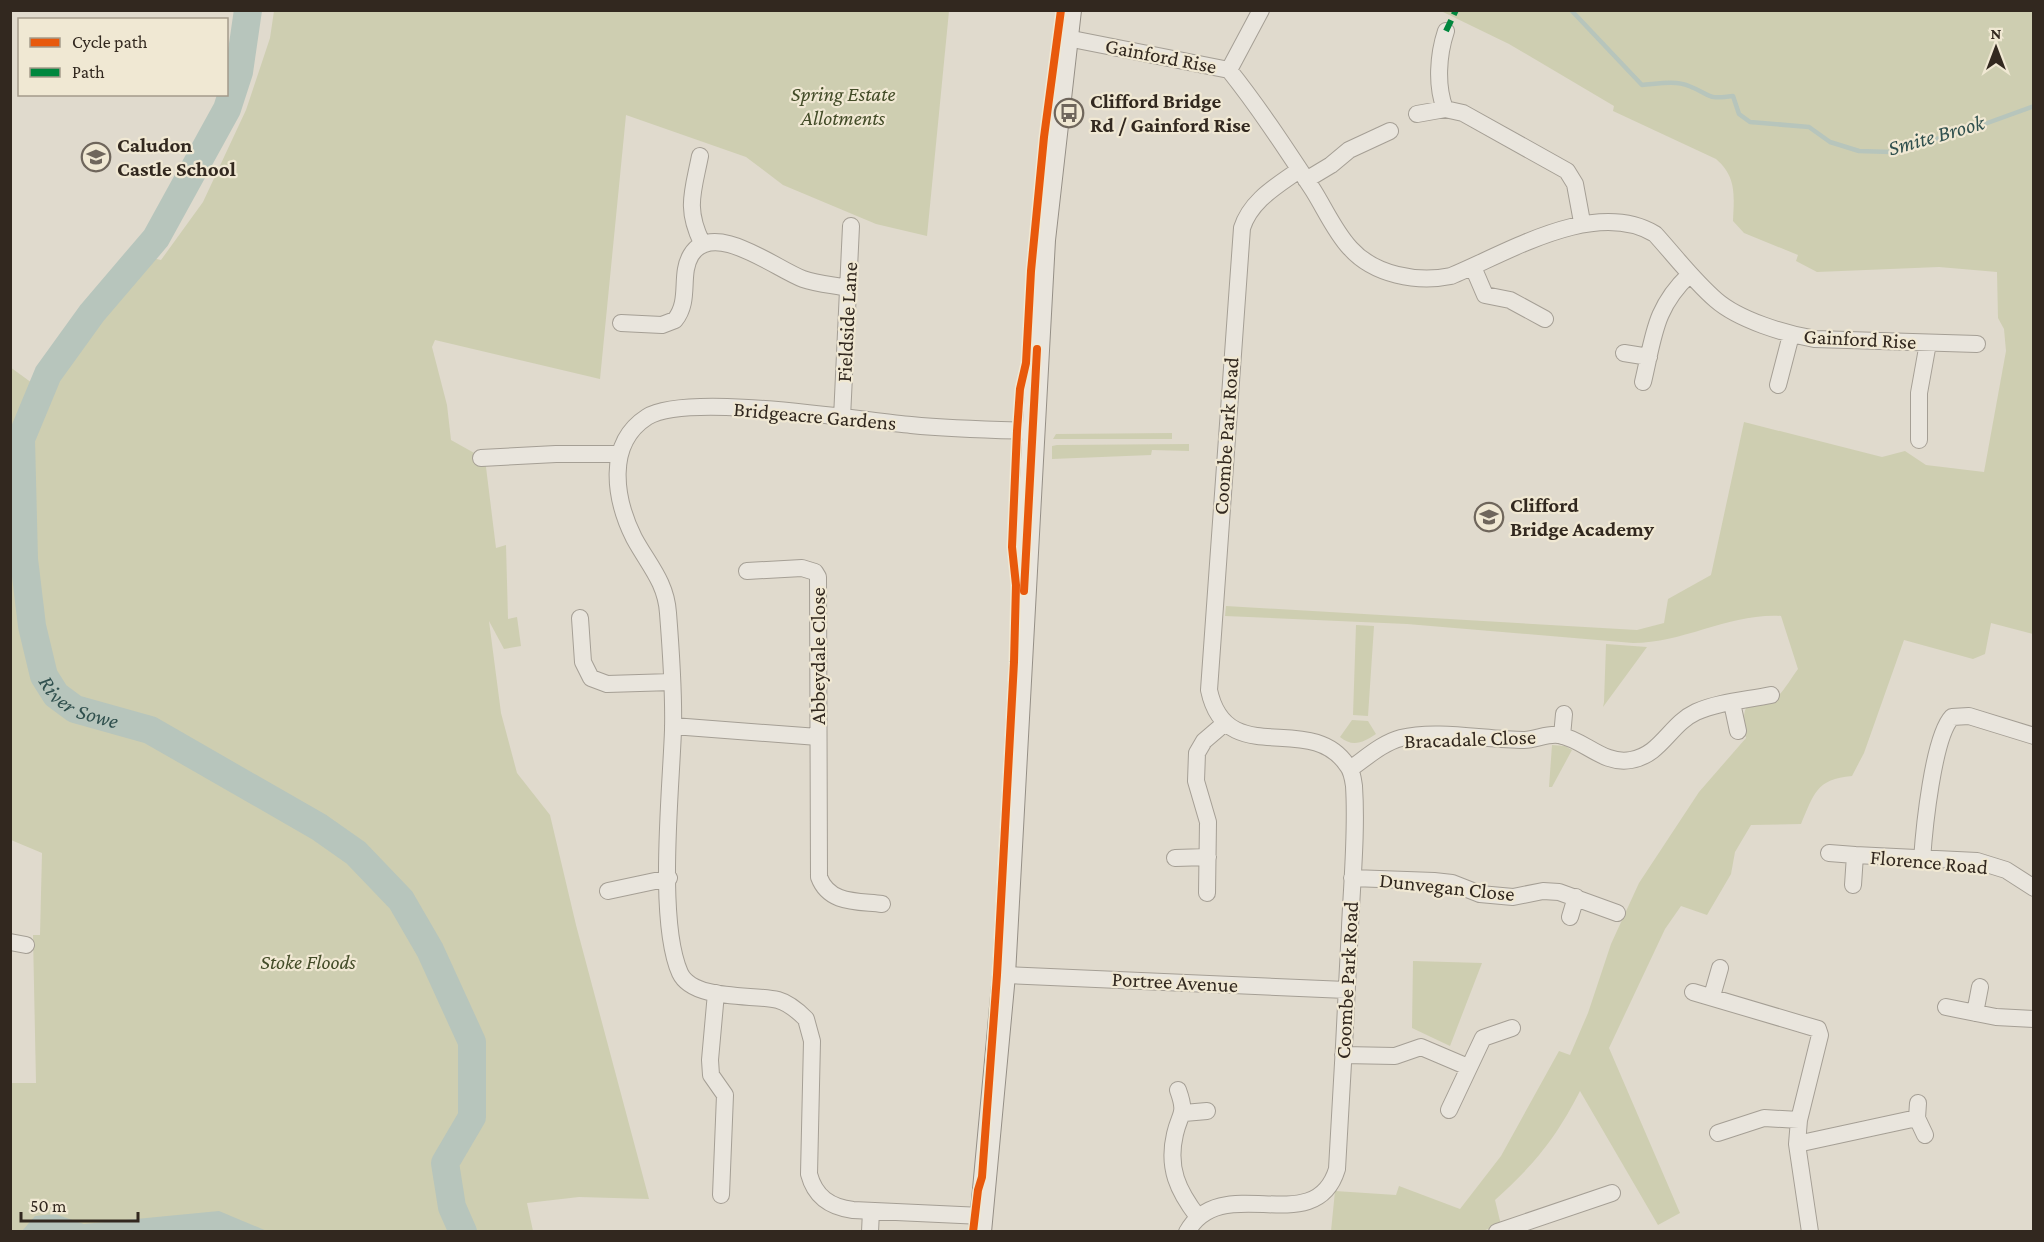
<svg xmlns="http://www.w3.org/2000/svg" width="2044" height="1242" viewBox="0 0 2044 1242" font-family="'Crimson Pro',serif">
  <rect width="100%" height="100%" fill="#e0dacd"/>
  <path fill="#ceceb1" d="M 274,11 L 949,11 L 927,236 L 876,224 L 783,185 L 746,157 L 626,115 L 600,379 L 435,340 L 432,347 L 447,405 L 451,440 L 485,459 L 496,548 L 506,545 L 508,619 L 517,617 L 521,646 L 504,649 L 489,621 L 501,713 L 517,773 L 550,815 L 576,925 L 649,1199 L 579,1197 L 527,1203 L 533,1231 L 11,1231 L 11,1083 L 36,1083 L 33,935 L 40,935 L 42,853 L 11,840 L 10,367 L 50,396 C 71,342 112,301 148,257 L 161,260 L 203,202 L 246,110 L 270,38 Z
    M 1441,11 L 2033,11 L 2033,634 L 1991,623 L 1985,654 L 1973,659 L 1904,640 L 1864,753 L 1852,776 C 1816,779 1814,794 1801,824 L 1751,825 L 1735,852 L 1731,874 L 1707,915 L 1681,906 L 1665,929 L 1609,1048 L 1680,1213 L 1658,1225 L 1580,1091 C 1556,1138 1534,1165 1495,1200 L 1501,1225 L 1479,1232 L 1331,1231 L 1335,1191 L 1396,1195 L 1399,1186 L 1460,1209 L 1501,1156 L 1559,1051 L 1570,1055 L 1588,1013 L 1611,944 L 1639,883 L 1699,792 L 1746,738 C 1737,685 1761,714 1778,696 C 1786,688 1791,678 1798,669 L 1781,616 C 1730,613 1684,643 1633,643 L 1407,624 L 1225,616 L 1226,606 L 1637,630 L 1664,623 L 1668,599 L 1711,575 L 1744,422 L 1882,457 L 1905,451 L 1926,465 L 1984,472 L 2006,351 L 2004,329 L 1998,318 L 1997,272 L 1939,267 L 1817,272 L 1796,261 L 1798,255 L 1744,233 L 1733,221 C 1734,196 1737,177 1716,159 L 1613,111 L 1614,106 L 1509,44 Z
    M 1172,433 L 1172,439 L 1053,439 L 1056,434 Z
    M 1189,444 L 1189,451 L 1152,450 L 1151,455 L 1052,459 L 1052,446 L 1057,445 Z
    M 1356,625 L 1374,626 L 1368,716 L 1353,715 Z
    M 1606,644 L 1647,647 L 1603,707 L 1604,702 Z
    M 1352,720 L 1368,721 L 1376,734 C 1364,742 1353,748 1340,737 Z
    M 1552,745 L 1565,746 L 1572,750 L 1552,787 L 1549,787 Z
    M 1413,961 L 1482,963 L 1450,1046 L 1412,1028 Z"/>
  <path fill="#b7c5bc" d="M 219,1211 L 267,1231 L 22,1231 L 35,1216 L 55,1214 L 84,1224 Z"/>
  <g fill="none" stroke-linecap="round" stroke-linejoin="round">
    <path stroke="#b7c5bc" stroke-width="4.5" d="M 1571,10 L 1642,85 C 1657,84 1675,80 1689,86 C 1712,95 1706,100 1733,96 L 1739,114 L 1750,122 L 1809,127 L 1830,142 L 1859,151 L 1891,152 L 1968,130 L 2034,106"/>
    <path stroke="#b7c5bc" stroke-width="28" id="s1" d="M 248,10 L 239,72 L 227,109 L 156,238 L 92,313 L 48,374 L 21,439 L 24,559 L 32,626 L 44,676 L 56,695 L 75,709 L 150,730 L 319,827 L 356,853 L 401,900 L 430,950 L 472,1042 L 472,1117 L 445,1163 L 452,1207 L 463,1232"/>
    <g stroke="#a59f95" stroke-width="18">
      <path id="minor" d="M 1446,31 C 1438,55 1436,86 1445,109 L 1463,113 L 1567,171 L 1575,184 L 1582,222
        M 1067,38 L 1229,70 C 1260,109 1286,149 1313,190 C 1325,209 1335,232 1350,248 C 1374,275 1417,283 1451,276 C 1509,252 1595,198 1655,234 C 1675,256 1693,280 1716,300 C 1739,320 1785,334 1815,339 L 1977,344
        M 1229,70 L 1261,10
        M 1417,114 L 1445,109
        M 700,156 C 693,192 685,208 702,243
        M 1306,180 L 1331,165 L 1349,150 L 1390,131
        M 1473,267 L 1485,295 L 1510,300 L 1545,319
        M 621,323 L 662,325 L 675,320 C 691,300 679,275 691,255 C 713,219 776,269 803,279 C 817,284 833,285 848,288
        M 1624,353 L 1649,357
        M 1643,382 C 1654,336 1654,308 1690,274
        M 1778,385 L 1791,335
        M 842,418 L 851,226
        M 1919,440 L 1919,393 L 1928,343
        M 481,458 L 556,454 L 619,454
        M 747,571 L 802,568 L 815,572 L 818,577 L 819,877 C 829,904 857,901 882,904
        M 580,618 L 583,662 L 591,678 L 607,684 L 672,682
        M 1732,703 L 1738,731
        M 673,726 L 818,737
        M 1562,736 L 1564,714
        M 1350,769 C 1366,758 1382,743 1401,738 C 1437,729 1486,740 1524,740 C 1536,740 1547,733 1559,735 C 1585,740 1603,765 1631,760 C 1661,755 1670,724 1696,712 C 1718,702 1747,700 1771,695
        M 1829,853 L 1855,855
        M 1175,858 L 1208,857
        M 1922,860 C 1924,830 1933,737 1952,717 L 1969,716 L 2034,736
        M 1352,878 L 1434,881 L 1452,883 L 1480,894 L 1513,897 L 1543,891 L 1559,892 L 1617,913
        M 1853,885 L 1855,855 L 1977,861 L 2006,870 L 2034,888
        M 608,891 L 669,878
        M 1207,893 L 1208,822 L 1196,781 L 1197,753 L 1204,741 L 1225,723
        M 1570,917 L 1576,897
        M 10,942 L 26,945
        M 1004,975 L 1346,990
        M 1693,992 L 1818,1029 L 1820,1035 L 1799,1120 L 1797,1144 L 1810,1232
        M 716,993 L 710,1060 L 711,1075 L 725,1095 L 721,1195
        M 1712,996 L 1720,968
        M 1946,1007 L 1996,1017 L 2034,1019
        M 1975,1013 L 1980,987
        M 1343,1055 L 1395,1056 L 1421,1047 L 1468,1067
        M 1178,1090 C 1187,1115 1180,1112 1175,1134 C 1167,1168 1178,1191 1198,1217
        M 1918,1103 L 1917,1118 L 1925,1135
        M 1449,1110 L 1483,1038 L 1512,1028
        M 1184,1113 L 1207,1111
        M 1718,1133 L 1764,1118 L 1799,1120
        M 1797,1144 L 1917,1118
        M 982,1216 L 853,1210 C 830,1207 815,1197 809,1174 L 812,1041 L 806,1019 C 798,1011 789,1003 778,1000 C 753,994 693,1001 680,973 C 657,921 671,790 673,730 C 674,691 671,651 668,613 C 666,582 648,564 634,538 C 615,500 605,444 647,417 C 687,392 857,420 911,425 C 952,429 992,430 1033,431
        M 870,1232 L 871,1211
        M 1187,1232 C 1222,1169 1315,1242 1337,1169 C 1342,1088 1346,1008 1350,927 C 1352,881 1357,832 1354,786 C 1353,779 1352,771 1347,765 C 1310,710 1226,771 1209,690 L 1242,228 C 1251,200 1277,186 1299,170
        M 1497,1232 L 1612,1193"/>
    </g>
    <g stroke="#958f86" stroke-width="24">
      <path id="secondary" d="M 980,1232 L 1004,975 L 1044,240 L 1070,10"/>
    </g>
    <use href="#minor" stroke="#e9e5dd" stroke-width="16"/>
    <use href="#secondary" stroke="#e9e5dd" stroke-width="22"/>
    <path stroke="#00873e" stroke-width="6" stroke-dasharray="12 6" stroke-linecap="butt" d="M 1446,31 L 1456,10"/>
    <g stroke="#f0e8d3" stroke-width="11">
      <path id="cycleway" d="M 1024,591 L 1037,349
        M 973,1232 L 978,1190 L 982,1177 L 997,975 L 1014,662 L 1016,585 L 1012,547 L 1017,431 L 1020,389 L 1026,363 L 1031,271 L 1044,137 L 1061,10"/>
    </g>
    <use href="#cycleway" stroke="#e8590c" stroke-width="8"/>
  </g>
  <defs>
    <g id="bus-ring" transform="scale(1.5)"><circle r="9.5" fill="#f0e8d3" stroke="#6f665c" stroke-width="1.5"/><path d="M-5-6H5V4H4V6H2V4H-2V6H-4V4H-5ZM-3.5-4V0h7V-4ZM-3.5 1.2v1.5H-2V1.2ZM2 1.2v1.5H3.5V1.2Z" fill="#6f665c"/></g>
    <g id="school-ring" transform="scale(1.5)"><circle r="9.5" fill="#f0e8d3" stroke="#6f665c" stroke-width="1.5"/><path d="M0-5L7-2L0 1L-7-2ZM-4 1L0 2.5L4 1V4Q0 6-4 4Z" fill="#6f665c"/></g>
  </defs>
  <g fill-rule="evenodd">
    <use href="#bus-ring" x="1069" y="113"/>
    <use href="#school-ring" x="96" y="157"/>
    <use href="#school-ring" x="1489" y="517"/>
  </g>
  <g text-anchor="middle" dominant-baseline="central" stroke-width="4.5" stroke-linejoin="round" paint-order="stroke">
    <g font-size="21" fill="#32281f" stroke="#f0e8d3">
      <text transform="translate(1161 56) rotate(11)">Gainford Rise</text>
      <text transform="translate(847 322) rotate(-87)">Fieldside Lane</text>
      <text transform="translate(1860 339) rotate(3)">Gainford Rise</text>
      <text transform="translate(815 416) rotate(5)">Bridgeacre Gardens</text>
      <text transform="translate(1226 436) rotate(-86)">Coombe Park Road</text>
      <text transform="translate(818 656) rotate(-90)">Abbeydale Close</text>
      <text transform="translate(1470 739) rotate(-2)">Bracadale Close</text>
      <text transform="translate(1929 862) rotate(5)">Florence Road</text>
      <text transform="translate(1447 887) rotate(6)">Dunvegan Close</text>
      <text transform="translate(1347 980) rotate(-87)">Coombe Park Road</text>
      <text transform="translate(1175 982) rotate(3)">Portree Avenue</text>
    </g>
    <g font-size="21" font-style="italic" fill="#434c28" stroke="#f0e8d3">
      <text x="843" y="94">Spring Estate<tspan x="843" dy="24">Allotments</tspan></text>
      <text x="308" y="962">Stoke Floods</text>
    </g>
    <g font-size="21" font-weight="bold" fill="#32281f" stroke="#f0e8d3" text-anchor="start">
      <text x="1090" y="101">Clifford Bridge<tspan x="1090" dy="24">Rd / Gainford Rise</tspan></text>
      <text x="117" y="145">Caludon<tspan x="117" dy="24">Castle School</tspan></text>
      <text x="1510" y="505">Clifford<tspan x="1510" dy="24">Bridge Academy</tspan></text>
    </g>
    <g font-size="22" font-style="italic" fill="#30504e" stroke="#f0e8d3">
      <text transform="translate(1936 135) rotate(-16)">Smite Brook</text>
      <text stroke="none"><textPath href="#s1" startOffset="778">River Sowe</textPath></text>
    </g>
  </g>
  <rect width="2044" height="1242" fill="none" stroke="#32281f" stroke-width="24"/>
  <rect x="18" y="18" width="210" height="78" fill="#f0e8d3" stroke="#a49b8b" stroke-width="1.5"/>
  <rect x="30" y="38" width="30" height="9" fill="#e8590c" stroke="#a49b8b" stroke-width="1.5"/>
  <text x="72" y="48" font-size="18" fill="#32281f">Cycle path</text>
  <rect x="30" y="68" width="30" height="9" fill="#00873e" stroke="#a49b8b" stroke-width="1.5"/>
  <text x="72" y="78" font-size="18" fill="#32281f">Path</text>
  <g transform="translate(1996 48)" stroke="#f0e8d3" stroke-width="4.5" paint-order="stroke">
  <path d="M0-4.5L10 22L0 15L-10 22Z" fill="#32281f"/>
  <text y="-9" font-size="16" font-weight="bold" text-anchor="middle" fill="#32281f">N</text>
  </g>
  <path d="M21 1212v9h117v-9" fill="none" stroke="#32281f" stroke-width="3"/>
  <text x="30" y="1212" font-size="18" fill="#32281f" stroke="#f0e8d3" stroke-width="4.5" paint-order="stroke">50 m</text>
</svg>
